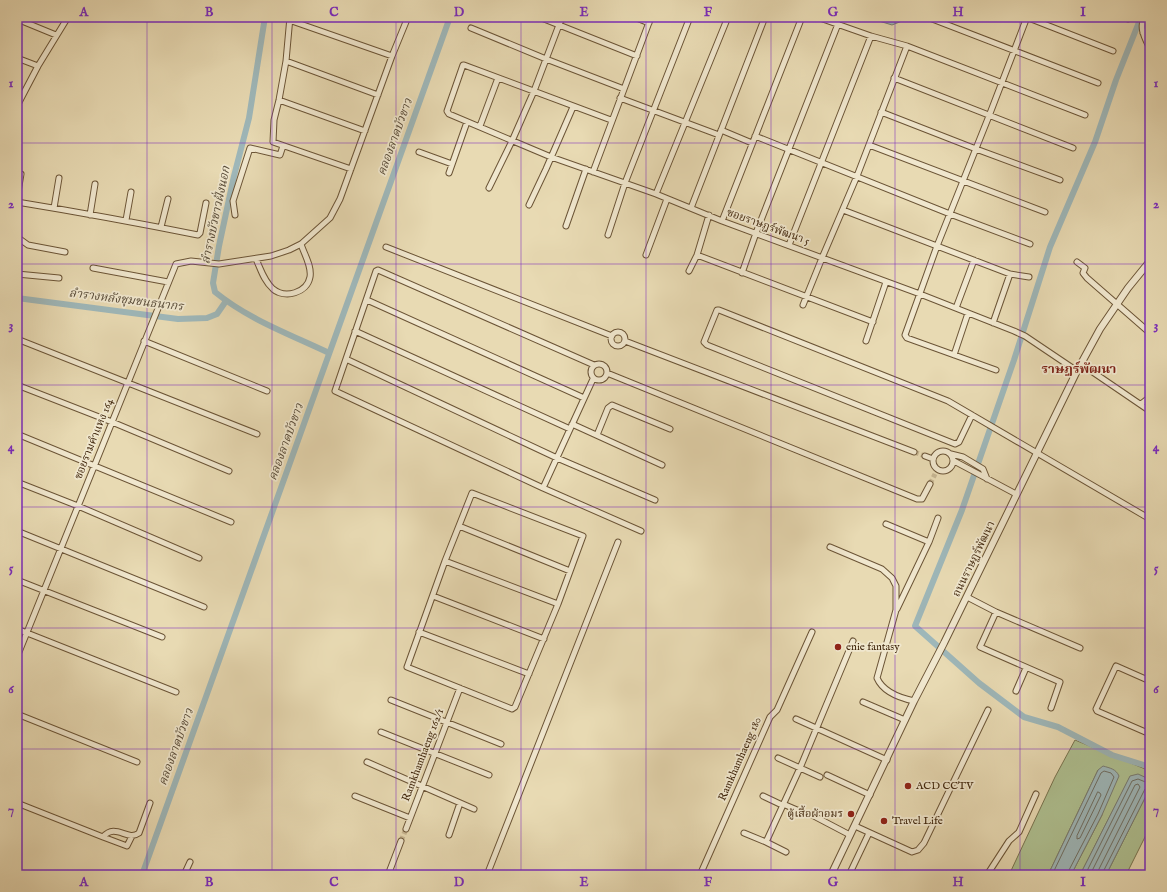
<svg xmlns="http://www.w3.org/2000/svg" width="1167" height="892" viewBox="0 0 1167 892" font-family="'IM FELL English','Noto Serif Thai',serif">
  <rect width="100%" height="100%" fill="#e8dab3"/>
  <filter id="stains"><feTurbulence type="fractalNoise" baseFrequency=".005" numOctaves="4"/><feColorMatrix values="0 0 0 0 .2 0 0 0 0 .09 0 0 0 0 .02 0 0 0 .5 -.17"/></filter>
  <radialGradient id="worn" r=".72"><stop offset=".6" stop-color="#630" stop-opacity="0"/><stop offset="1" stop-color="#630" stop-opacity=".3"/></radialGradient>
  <path fill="#afc192" stroke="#787450" d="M 1075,740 L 1150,771 L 1150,783 L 1149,779 L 1130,777 L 1080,875 L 1071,875 L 1102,815 L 1098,770 L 1048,875 L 1009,875 L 1055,777 Z
    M 1150,788 L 1150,827 L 1126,875 L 1106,875 Z"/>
  <path fill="#9eb7b9" stroke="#797d74" d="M 866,17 L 906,17 L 902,21 L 892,25 Z
    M 1103,766 C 1110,768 1116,769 1119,776 L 1102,815 L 1071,875 L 1048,875 L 1098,770 Z
    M 1138,774 L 1149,779 L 1150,788 L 1106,875 L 1080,875 L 1130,776 Z"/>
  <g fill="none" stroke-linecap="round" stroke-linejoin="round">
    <path stroke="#706f63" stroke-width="1" d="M 1098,792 L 1100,793 L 1101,795 L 1080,838 L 1077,839 L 1077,836 Z
      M 1052,875 L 1101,773 L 1104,771 L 1111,773 L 1114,777 L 1098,814 L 1068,872 L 1068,875
      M 1085,875 L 1132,781 L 1138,779 L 1148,783 L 1149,786 L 1145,789 L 1103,872 L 1103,875
      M 1090,875 L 1135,785 L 1138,784 L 1140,787 L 1099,869 L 1097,875"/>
    <path stroke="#9eb7b9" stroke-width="6" d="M 265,17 L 249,118 L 234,176 L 219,246 L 213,283 L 215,292 C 248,319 289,334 327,352
      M 1141,17 L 1116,80 L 1095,142 L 1050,247 L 1014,360 L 962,510 L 915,626 L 979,683 L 1024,717 L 1058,727 L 1112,755 L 1150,767
      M 17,298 L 178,319 L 207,318 L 217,314 L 226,301
      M 142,875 L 450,17"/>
    <path stroke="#c7b692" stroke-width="5" stroke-dasharray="5 2.5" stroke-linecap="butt" d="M 914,452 L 925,456
      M 930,484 L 935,474
      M 401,841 L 406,829"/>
    <g stroke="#6b5436" stroke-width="7">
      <path id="minor" d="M 290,17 L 286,61 L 279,100 L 274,120 L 273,142 L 351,169
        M 539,17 L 637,56
        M 634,17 L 649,23
        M 817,17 L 871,36 L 907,46 L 1085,115
        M 927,17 L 1098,83
        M 1026,17 L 1113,51
        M 1123,17 L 1128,19
        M 1144,17 C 1139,29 1145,38 1150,49
        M 17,19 L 56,35
        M 289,20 L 392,56
        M 471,28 L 546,59 L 624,89
        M 1143,33 L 1150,29
        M 17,58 L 38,66
        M 286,61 L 378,95
        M 894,78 L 1073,148
        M 620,98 L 719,135
        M 279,100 L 365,131
        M 17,106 L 38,66 L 68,17
        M 881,112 L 976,149 L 1060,180
        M 611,120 L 464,65 L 463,65 L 447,111 L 449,114 L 551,157 L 656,194 L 722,221 L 920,294 L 1014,331 L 1025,336 L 1077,371
        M 480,126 L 498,78
        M 721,130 L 752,143
        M 755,136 L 950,214 L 1030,244
        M 869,145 L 1045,212
        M 419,152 L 452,164
        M 593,172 L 651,17
        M 449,173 L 467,122
        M 489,188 L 512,141 L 534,91 L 562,17
        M 656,194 L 728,17
        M 17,198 L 21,174
        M 17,202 C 78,212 138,223 198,235 L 200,233 L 206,203
        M 529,205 L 546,169 L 573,107
        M 54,208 L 59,178
        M 691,208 L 765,17
        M 843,210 L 1010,274 L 1029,277
        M 90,215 L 95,184
        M 235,215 L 233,201 L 250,148 L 280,155 L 283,146
        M 126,220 L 131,192
        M 722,221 L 802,17
        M 566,226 L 586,169
        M 161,227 L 168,199
        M 608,235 L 625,183 L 690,17
        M 17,237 L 28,245 L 65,252
        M 789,245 L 871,36
        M 386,247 L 612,336
        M 646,255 L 667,199
        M 697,255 L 873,322
        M 256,259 C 261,270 264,281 273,289 C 285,299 307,293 310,277 C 312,266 304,254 301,244
        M 1077,262 L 1085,268 L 1083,273 L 1087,278 L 1150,333
        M 93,268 L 168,282
        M 689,271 L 697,255 L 709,215
        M 742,273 L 756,233 L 838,24
        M 17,274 L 59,278
        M 367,300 L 584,398
        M 803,305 L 822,258 L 857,176 L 907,46
        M 956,308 L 974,260
        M 993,323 L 1010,274
        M 355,331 L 570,429
        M611 339a7 7 0 1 1 14 0a7 7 0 1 1-14 0Z
        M 17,339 L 257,434
        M 144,341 L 267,391
        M 625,341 L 914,452
        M 866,341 L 886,282
        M 954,355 L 968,313
        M 346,359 L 557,458 L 655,500
        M591 372a8 8 0 1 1 16 0a8 8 0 1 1-16 0Z
        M 1081,364 L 1150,411
        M 594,365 L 378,270 L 376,271 L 335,391 L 543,488 L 641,531
        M 996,370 L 907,338 L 905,335 L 937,246 L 989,116 L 1027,17
        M 607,373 L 917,499 L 922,499 L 930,484
        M 17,385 L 112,422 L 229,471
        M 1141,404 L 1150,397
        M 972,415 L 959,442 L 955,444 L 707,345 L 704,342 L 717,310 L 719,310 L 948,401 L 1150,519
        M 572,424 L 662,465
        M 17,434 L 231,522
        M 597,435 L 608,408 L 612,405 L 670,429
        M933 461a10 10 0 1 1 20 0a10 10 0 1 1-20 0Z
        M 951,454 L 963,457 L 983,469 L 987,479
        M 925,456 L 933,459
        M 954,461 L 1016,494
        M 17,482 L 78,506 L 199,558
        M 543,488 L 593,379
        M 472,493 L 583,536 L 558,604 L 515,707 L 512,709 L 407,667 L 445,561 Z
        M 886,524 L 929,542 L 897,609
        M 459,526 L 570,571
        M 17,531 L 204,607
        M 929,542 L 938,518
        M 830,547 L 882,569 L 892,578 L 896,586 L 896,610 L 877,678 C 883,692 900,698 914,701
        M 445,561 L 558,604
        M 17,580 L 162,637
        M 433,596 L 544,639
        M 967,597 L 996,612 L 1080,648
        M 996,612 L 980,647 L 1060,682 L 1051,708
        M 17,629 L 176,692
        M 419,632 L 529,674
        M 17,657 L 176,264 L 191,261 L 219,264 L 271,256 L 289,250 L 301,244 L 330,218 L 340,199 L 392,56 L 408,17
        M 1150,681 L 1116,666 L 1096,709 L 1097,711 L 1150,734
        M 1016,691 L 1026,668
        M 391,700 L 501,744
        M 863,702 L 905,720
        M 17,714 L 137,762
        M 796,719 L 887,760
        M 381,732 L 489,775
        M 778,758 L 820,777
        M 367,762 L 474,809
        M 827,775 L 870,795
        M 355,796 L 410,818
        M 763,796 L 782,805
        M 17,803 L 103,837 C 116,822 127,842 139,833 L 150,803
        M 783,804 L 804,813
        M 810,814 L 850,835
        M 855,826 L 912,852 L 918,850 L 924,843 L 988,710
        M 406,829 L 460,688
        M 744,833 L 766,842 L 800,768 L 853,641
        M 449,835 L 460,803
        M 103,837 L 127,846 L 132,836
        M 766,842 L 786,852
        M 184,875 L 190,862
        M 388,875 L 401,841
        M 487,875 L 618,542
        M 700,875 L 770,717 L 777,710 L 812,632
        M 849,875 L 869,833
        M 987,875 L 1009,841 L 1019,832 L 1036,794"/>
    </g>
    <g stroke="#6b5436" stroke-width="8">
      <path id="tertiary" d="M 831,875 L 914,701 L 944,643 L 1077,371 L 1100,329 L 1128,288 L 1150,261"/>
    </g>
    <use href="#minor" stroke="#f0e7ce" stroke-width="5"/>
    <use href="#tertiary" stroke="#f0e7ce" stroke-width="6"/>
  </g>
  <path fill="none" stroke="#7b2cbf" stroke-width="1" stroke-opacity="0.55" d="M 147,17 L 147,875M 272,17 L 272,875M 396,17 L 396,875M 521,17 L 521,875M 646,17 L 646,875M 771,17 L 771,875M 895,17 L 895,875M 1020,17 L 1020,875M 17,143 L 1150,143M 17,264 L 1150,264M 17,385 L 1150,385M 17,507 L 1150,507M 17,628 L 1150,628M 17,749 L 1150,749"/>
  <g fill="#8f2418" stroke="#f0e7ce" stroke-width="1.5">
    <circle cx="838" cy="647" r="4"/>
    <circle cx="908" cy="786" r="4"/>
    <circle cx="851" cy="814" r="4"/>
    <circle cx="884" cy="821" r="4"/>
  </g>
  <g text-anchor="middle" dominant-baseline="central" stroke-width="3.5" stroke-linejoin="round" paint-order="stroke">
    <g font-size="11" fill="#41270d" stroke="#f0e7ce">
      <text transform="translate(768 227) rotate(20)">ซอยราษฎร์พัฒนา 5</text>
      <text transform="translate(94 439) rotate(-68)">ซอยรามคำแหง 164</text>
      <text transform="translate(974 559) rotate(-64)">ถนนราษฏร์พัฒนา</text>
      <text transform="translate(423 755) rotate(-69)">Ramkhamhaeng 162/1</text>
      <text transform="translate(740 759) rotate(-66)">Ramkhamhaeng 180</text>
    </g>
    <g font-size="11" fill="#41270d" stroke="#f0e7ce" text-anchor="start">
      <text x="846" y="647">enie fantasy</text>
      <text x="916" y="786">ACD CCTV</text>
      <text x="843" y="814" text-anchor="end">ตู้เสื้อผ้าอมร</text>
      <text x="892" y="821">Travel Life</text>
    </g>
    <g font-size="12" font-style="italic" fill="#584b38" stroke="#f0e7ce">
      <text transform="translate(395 137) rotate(-70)">คลองลาดบัวขาว</text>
      <text transform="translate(216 215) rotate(-78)">ลำรางบัวขาวฝั่งนอก</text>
      <text transform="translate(126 300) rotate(7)">ลำรางหลังชุมชนธนากร</text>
      <text transform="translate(286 442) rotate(-70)">คลองลาดบัวขาว</text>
      <text transform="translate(176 747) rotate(-70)">คลองลาดบัวขาว</text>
    </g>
    <g font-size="13" font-weight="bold" fill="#7a1f14" stroke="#f0e7ce">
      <text x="1079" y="369">ราษฎร์พัฒนา</text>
    </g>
  </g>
  <rect width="1167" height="892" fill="none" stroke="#e8dab3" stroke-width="44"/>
  <rect x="22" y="22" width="1123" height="848" fill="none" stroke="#7b2cbf" stroke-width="1.5"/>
  <g font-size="13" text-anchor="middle" font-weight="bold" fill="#7b2cbf">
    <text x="84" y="16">A</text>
    <text x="209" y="16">B</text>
    <text x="334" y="16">C</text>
    <text x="459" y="16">D</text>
    <text x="584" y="16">E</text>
    <text x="708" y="16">F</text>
    <text x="833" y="16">G</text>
    <text x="958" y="16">H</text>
    <text x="1083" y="16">I</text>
    <text x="11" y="87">1</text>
    <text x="1156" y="87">1</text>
    <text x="11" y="208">2</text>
    <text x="1156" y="208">2</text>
    <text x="11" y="329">3</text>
    <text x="1156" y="329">3</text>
    <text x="11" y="451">4</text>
    <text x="1156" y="451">4</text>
    <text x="11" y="572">5</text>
    <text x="1156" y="572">5</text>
    <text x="11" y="693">6</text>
    <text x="1156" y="693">6</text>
    <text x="11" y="814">7</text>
    <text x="1156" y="814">7</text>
    <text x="84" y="886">A</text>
    <text x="209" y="886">B</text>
    <text x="334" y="886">C</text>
    <text x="459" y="886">D</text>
    <text x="584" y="886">E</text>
    <text x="708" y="886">F</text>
    <text x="833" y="886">G</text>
    <text x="958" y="886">H</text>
    <text x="1083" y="886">I</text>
  </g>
  <rect width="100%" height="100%" filter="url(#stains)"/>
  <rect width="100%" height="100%" fill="url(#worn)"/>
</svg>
